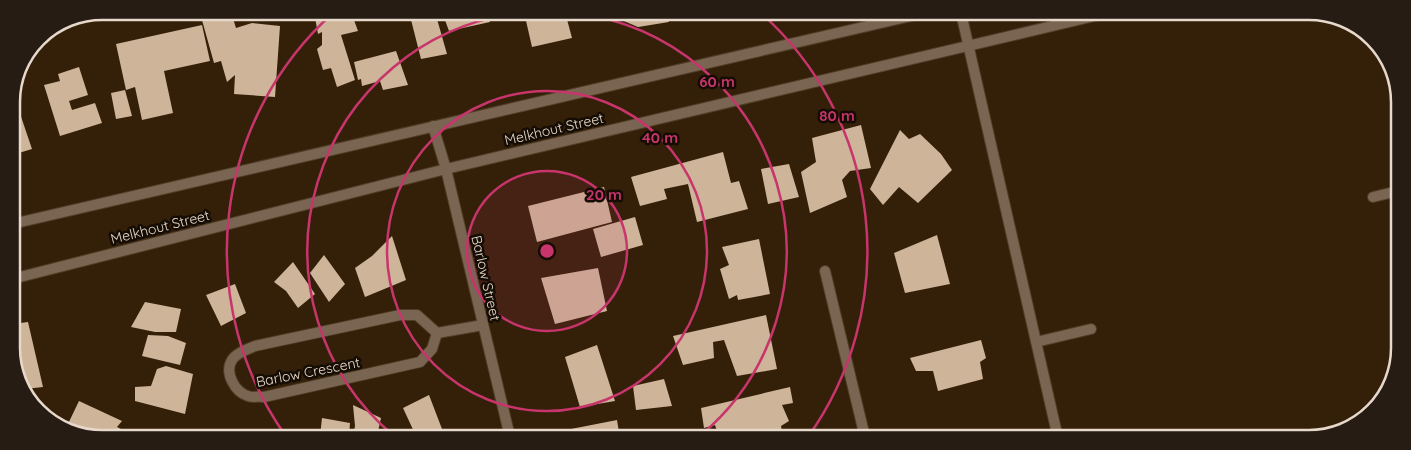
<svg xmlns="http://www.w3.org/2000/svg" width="1411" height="450" viewBox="0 0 1411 450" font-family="Quicksand,sans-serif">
  <rect width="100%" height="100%" fill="#342008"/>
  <path fill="#ceb499" d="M 205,12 L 231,12 L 236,28 L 252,23 L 280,26 L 275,97 L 234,94 L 235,75 L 227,82 L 221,61 L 214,63 L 200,13 Z
    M 314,12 L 351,12 L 358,31 L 341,35 L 355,80 L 337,87 L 331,68 L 323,70 L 317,49 L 322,45 L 322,32 L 318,34 Z
    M 409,12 L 435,12 L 447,54 L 421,59 Z
    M 442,12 L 488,12 L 490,22 L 449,31 Z
    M 524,12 L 565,12 L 572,38 L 532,47 Z
    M 605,13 L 664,13 L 669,22 L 638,27 Z
    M 202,25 L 210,61 L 164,71 L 173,113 L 142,120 L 135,87 L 126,90 L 116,44 Z
    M 396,51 L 408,85 L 383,90 L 380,81 L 362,86 L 361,79 L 358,80 L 354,62 Z
    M 79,67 L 88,95 L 69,101 L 72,110 L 95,103 L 102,123 L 60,136 L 44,85 L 60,81 L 58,74 Z
    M 125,90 L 132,116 L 116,119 L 111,93 Z
    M 13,93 L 32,149 L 12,155 L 11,96 Z
    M 861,125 L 871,168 L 850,171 L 842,180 L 847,197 L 810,213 L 801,172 L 816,162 L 812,138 Z
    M 900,130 L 909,139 L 920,134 L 941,154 L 952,170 L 918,203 L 899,187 L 883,205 L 870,189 Z
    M 723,152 L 731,183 L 739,181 L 748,209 L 697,222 L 688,184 L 664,189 L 667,199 L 640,206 L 631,177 Z
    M 789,164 L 799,197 L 768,204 L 761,169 Z
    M 604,187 L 612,222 L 537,242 L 528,206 Z
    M 635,217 L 643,245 L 601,257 L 593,229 Z
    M 937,235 L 950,284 L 905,293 L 894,253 Z
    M 392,236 L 406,280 L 365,297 L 355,268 L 372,256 Z
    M 759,239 L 770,294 L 738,300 L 737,295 L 729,299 L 720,269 L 729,265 L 722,247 Z
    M 324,255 L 345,284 L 329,302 L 310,273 Z
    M 293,262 L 315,294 L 298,308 L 286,291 L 274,282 Z
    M 598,268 L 607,311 L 555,324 L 541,278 Z
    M 235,284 L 246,313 L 221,326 L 206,295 Z
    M 145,302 L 181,309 L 176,332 L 155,332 L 131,327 Z
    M 766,315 L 777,369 L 737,376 L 724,340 L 713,342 L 714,358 L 683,365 L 673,336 Z
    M 28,322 L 43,387 L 25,389 L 13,365 L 13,324 Z
    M 148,335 L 168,336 L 186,343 L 180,365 L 142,356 Z
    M 981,340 L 986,358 L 980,362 L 983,379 L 938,391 L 933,371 L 916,371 L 910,358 Z
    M 597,345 L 615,401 L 580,407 L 565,357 Z
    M 166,366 L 193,374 L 185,414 L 135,401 L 135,387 L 151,386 L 157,369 Z
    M 664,379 L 672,406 L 636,410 L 633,386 Z
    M 790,387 L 793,403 L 782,405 L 789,421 L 781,426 L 783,437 L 719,437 L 715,425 L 704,428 L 701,408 Z
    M 429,395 L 442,429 L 432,431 L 423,436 L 416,436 L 403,408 Z
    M 79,401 L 122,421 L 117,427 L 135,436 L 78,436 L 66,428 Z
    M 353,405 L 381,418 L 377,436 L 353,436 L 355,426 Z
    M 322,418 L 350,423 L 349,436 L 320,436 Z
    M 617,420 L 619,432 L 630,429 L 631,437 L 574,437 L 571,429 Z
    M 172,429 L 190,436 L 170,436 Z
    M 986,429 L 990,438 L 958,438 L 958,437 Z"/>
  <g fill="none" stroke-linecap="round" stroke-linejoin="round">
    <g stroke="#503d27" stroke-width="12">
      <path id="lane" d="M 961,13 L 1058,438
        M 1373,197 L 1398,191
        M 400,315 L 417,315 L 437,333 L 432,349 L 420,362 L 264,397 C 259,396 252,398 248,396 C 235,392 224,373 232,360 C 236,353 248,349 255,346 Z
        M 437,333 L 483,325
        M 1036,342 L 1091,329"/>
    </g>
    <g stroke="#503d27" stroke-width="12">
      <path id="street" d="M 433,126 L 446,169 L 510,437
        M 12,224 L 924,13
        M 825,271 L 865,437
        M 12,279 L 446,169 L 1103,14"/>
    </g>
    <use href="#lane" stroke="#796551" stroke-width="10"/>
    <use href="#street" stroke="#796551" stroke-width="10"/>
  </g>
  <circle cx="547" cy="251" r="80" fill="#c7356c" fill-opacity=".12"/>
  <g fill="none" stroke="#c7356c" stroke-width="2.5">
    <circle cx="547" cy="251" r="80"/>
    <circle cx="547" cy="251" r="160"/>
    <path d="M394 436A240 240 0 0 1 520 13M574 13A240 240 0 0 1 700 436"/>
    <path d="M285 435A320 320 0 0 1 333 13M761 13A320 320 0 0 1 808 437"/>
  </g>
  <g text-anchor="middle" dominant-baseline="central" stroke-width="5" stroke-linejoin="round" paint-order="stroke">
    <g font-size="14" fill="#e6d8ca" stroke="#150c04">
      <text transform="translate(554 129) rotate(-13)">Melkhout Street</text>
      <text transform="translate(160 227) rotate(-14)">Melkhout Street</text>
      <text transform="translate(486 278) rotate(77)">Barlow Street</text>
      <text transform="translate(308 372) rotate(-11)">Barlow Crescent</text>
    </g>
  </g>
  <path d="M0 0H1411V450H0ZM102 20H1309A82 82 0 0 1 1391 102V348A82 82 0 0 1 1309 430H102A82 82 0 0 1 20 348V102A82 82 0 0 1 102 20Z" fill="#261c14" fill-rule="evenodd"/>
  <path fill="none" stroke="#e6d8ca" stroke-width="2.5" d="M102 20H1309A82 82 0 0 1 1391 102V348A82 82 0 0 1 1309 430H102A82 82 0 0 1 20 348V102A82 82 0 0 1 102 20Z"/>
  <circle cx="547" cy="251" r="8" fill="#c7356c" stroke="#150c04" stroke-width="2.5"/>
  <g font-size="15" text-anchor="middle" font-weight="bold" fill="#c7356c" stroke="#150c04" stroke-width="5" stroke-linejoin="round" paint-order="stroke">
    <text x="717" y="87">60 m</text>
    <text x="837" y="121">80 m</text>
    <text x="660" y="143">40 m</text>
    <text x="604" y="200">20 m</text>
  </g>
</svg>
